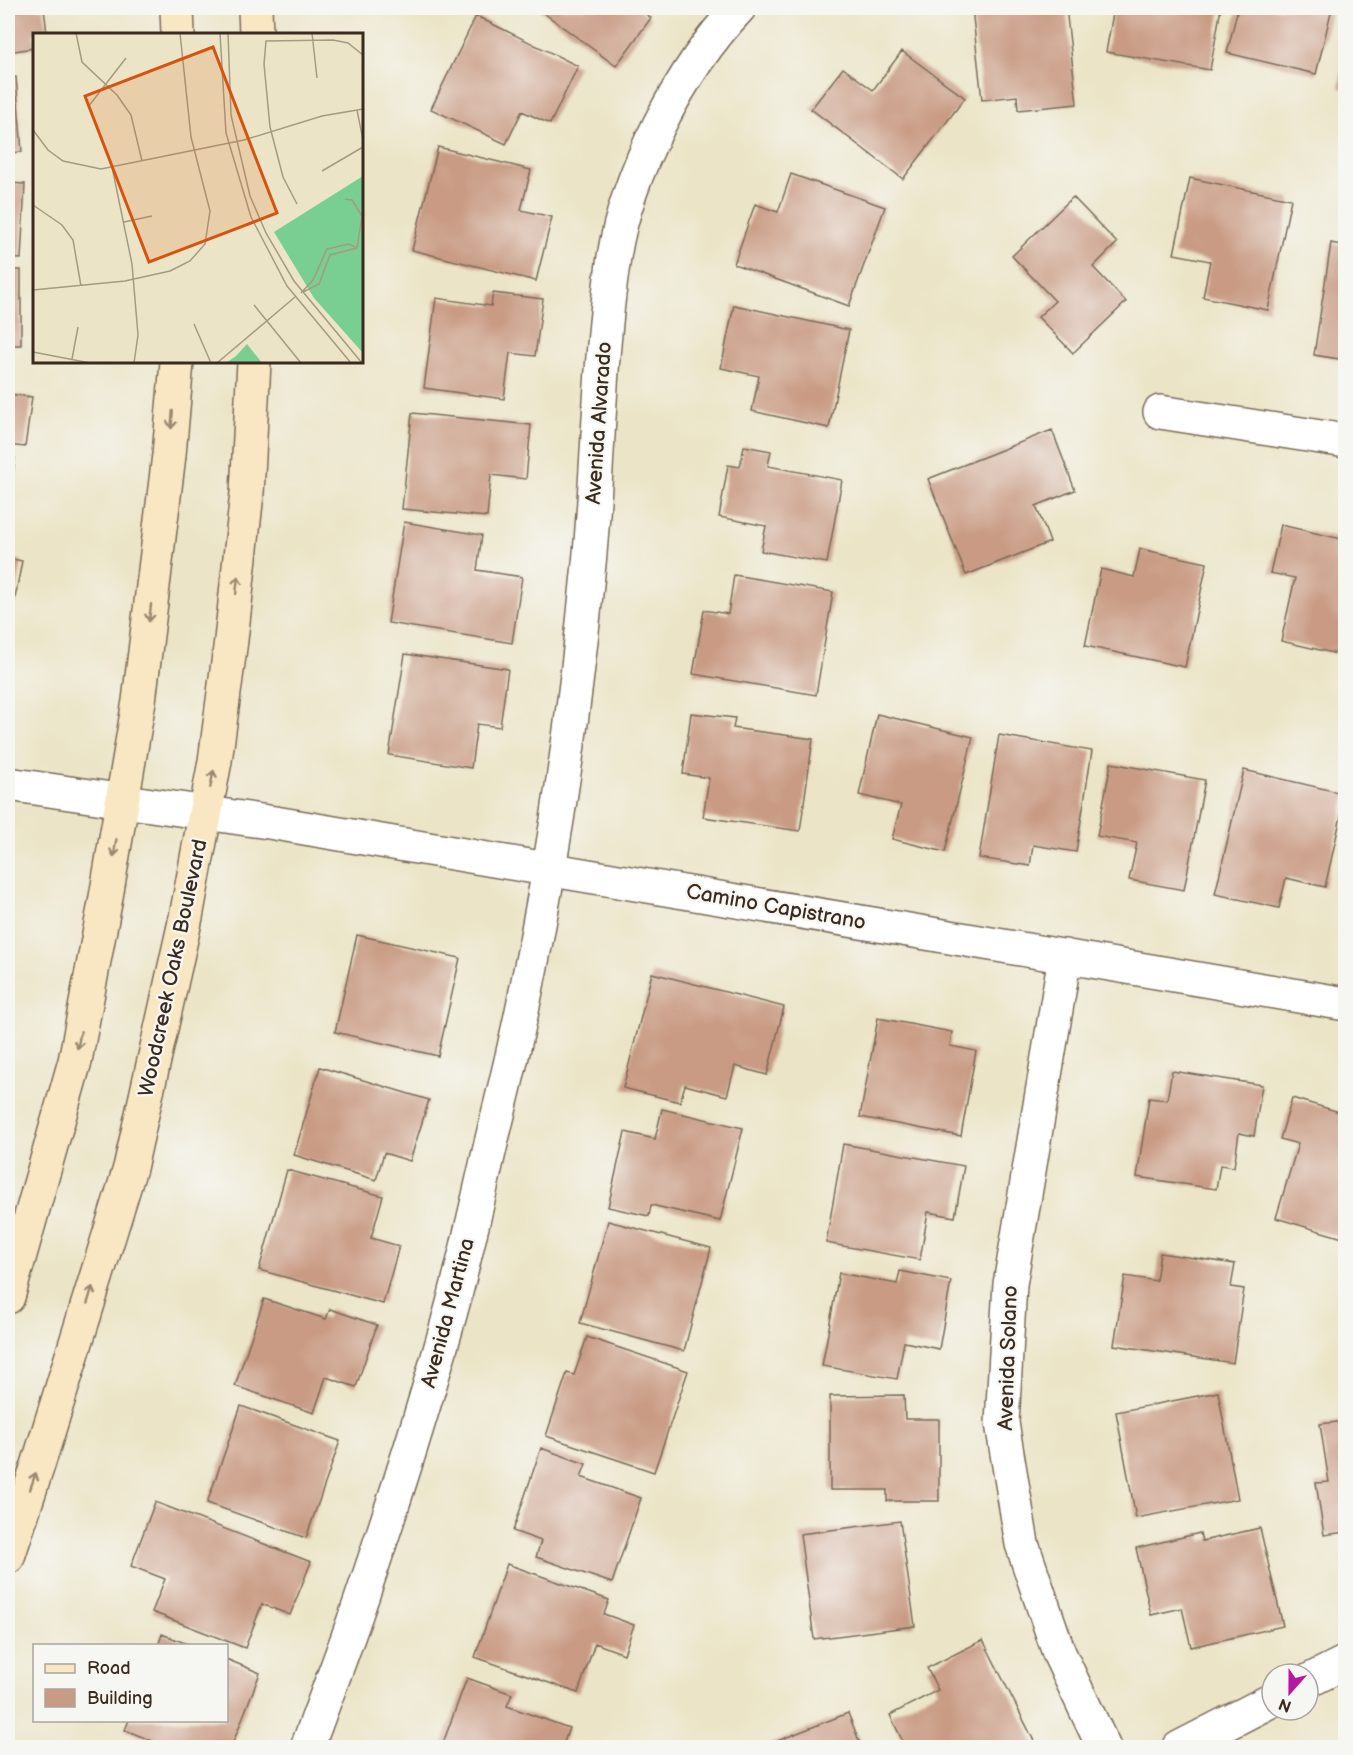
<svg xmlns="http://www.w3.org/2000/svg" width="1353" height="1755" viewBox="0 0 1353 1755" font-family="'Balsamiq Sans',sans-serif">
  <rect width="100%" height="100%" fill="#f6f6f2"/>
  <filter id="ink" filterUnits="userSpaceOnUse"><feTurbulence type="fractalNoise" baseFrequency=".0167" numOctaves="2"/><feDisplacementMap in="SourceGraphic" scale="12" xChannelSelector="R" yChannelSelector="G"/><feConvolveMatrix kernelMatrix="1 2 1 2 8 2 1 2 1" color-interpolation-filters="sRGB"/></filter>
  <filter id="wash" filterUnits="userSpaceOnUse"><feTurbulence type="fractalNoise" baseFrequency=".008" numOctaves="4" result="noise"/><feDisplacementMap in="SourceGraphic" scale="24" xChannelSelector="R" yChannelSelector="G"/><feGaussianBlur stdDeviation="1.35" result="paint"/><feColorMatrix in="noise" values="0 0 0 0 0 0 0 0 0 0 0 0 0 0 0 0 0 1.4 0 .05"/><feComposite in="paint" operator="in"/></filter>
  <g filter="url(#wash)">
    <rect width="100%" height="100%" fill="#ebe4c6"/>
    <g id="blocks">
      <path fill="#c99b84" d="M 8,8 L 44,8 L 47,34 L 34,34 L 34,48 L 8,52 Z
        M 537,8 L 638,8 L 651,18 L 616,66 Z
        M 972,8 L 1066,8 L 1077,104 L 1018,110 L 1017,96 L 982,100 Z
        M 1114,8 L 1221,8 L 1210,70 L 1106,52 Z
        M 1238,8 L 1332,8 L 1316,74 L 1227,53 Z
        M 476,16 L 578,66 L 550,124 L 522,111 L 506,144 L 431,109 Z
        M 902,51 L 965,98 L 903,179 L 811,109 L 843,68 L 873,90 Z
        M 1344,58 L 1346,58 L 1346,89 L 1339,88 Z
        M 16,77 L 22,152 L 8,153 L 8,78 Z
        M 438,147 L 531,170 L 521,210 L 552,217 L 536,281 L 412,250 Z
        M 791,174 L 885,207 L 849,306 L 734,264 L 755,204 L 778,212 Z
        M 1190,178 L 1291,199 L 1268,310 L 1203,297 L 1210,261 L 1174,254 Z
        M 8,183 L 25,184 L 21,259 L 8,258 Z
        M 1073,197 L 1117,243 L 1093,267 L 1126,302 L 1073,353 L 1038,317 L 1055,301 L 1012,256 Z
        M 1331,243 L 1346,246 L 1346,360 L 1314,355 Z
        M 8,270 L 21,270 L 21,345 L 8,345 Z
        M 493,293 L 543,299 L 535,356 L 510,353 L 504,399 L 424,388 L 436,298 L 491,306 Z
        M 734,305 L 849,330 L 829,428 L 752,411 L 759,376 L 721,368 Z
        M 8,394 L 32,397 L 25,447 L 8,445 Z
        M 412,413 L 531,425 L 526,479 L 491,475 L 487,517 L 402,509 Z
        M 1052,430 L 1075,490 L 1036,506 L 1050,542 L 966,575 L 928,479 Z
        M 744,446 L 771,451 L 768,466 L 842,480 L 827,563 L 761,551 L 766,526 L 719,517 L 728,465 L 740,467 Z
        M 8,457 L 15,458 L 9,509 L 8,509 Z
        M 404,522 L 482,535 L 477,570 L 522,577 L 512,643 L 388,623 Z
        M 1281,525 L 1346,540 L 1346,568 L 1342,584 L 1346,584 L 1346,656 L 1281,641 L 1295,578 L 1270,573 Z
        M 1140,549 L 1207,563 L 1185,667 L 1085,646 L 1101,569 L 1134,577 Z
        M 8,558 L 22,561 L 9,630 L 8,630 Z
        M 734,575 L 833,592 L 816,695 L 693,674 L 704,610 L 728,614 Z
        M 405,654 L 508,669 L 500,727 L 477,724 L 471,768 L 389,755 Z
        M 691,713 L 735,718 L 733,728 L 813,739 L 800,831 L 703,817 L 709,778 L 683,774 Z
        M 877,714 L 973,737 L 945,852 L 892,839 L 901,805 L 859,795 Z
        M 999,735 L 1092,751 L 1076,852 L 1033,845 L 1030,866 L 979,858 Z
        M 1111,763 L 1205,780 L 1184,890 L 1129,880 L 1137,843 L 1097,836 Z
        M 1244,770 L 1346,794 L 1325,887 L 1286,878 L 1279,908 L 1215,894 Z
        M 357,935 L 460,958 L 438,1056 L 335,1032 Z
        M 652,973 L 784,1007 L 767,1075 L 735,1066 L 727,1096 L 685,1085 L 680,1102 L 623,1088 Z
        M 878,1018 L 952,1032 L 950,1046 L 976,1051 L 961,1136 L 860,1117 Z
        M 320,1067 L 429,1100 L 410,1161 L 384,1153 L 376,1180 L 294,1155 Z
        M 1172,1071 L 1262,1085 L 1254,1136 L 1239,1133 L 1234,1167 L 1220,1165 L 1216,1189 L 1137,1177 L 1149,1098 L 1167,1100 Z
        M 1292,1098 L 1346,1114 L 1343,1132 L 1346,1133 L 1346,1239 L 1276,1218 L 1298,1144 L 1280,1139 Z
        M 662,1109 L 743,1128 L 720,1221 L 651,1205 L 649,1216 L 608,1207 L 625,1132 L 655,1139 Z
        M 843,1144 L 964,1166 L 955,1217 L 928,1212 L 920,1260 L 826,1243 Z
        M 287,1170 L 383,1196 L 371,1238 L 399,1246 L 383,1304 L 259,1270 Z
        M 608,1221 L 711,1248 L 684,1351 L 580,1323 Z
        M 1160,1253 L 1235,1264 L 1231,1287 L 1244,1289 L 1233,1363 L 1114,1345 L 1125,1276 L 1156,1281 Z
        M 900,1271 L 951,1281 L 939,1349 L 904,1342 L 897,1379 L 822,1366 L 839,1273 L 897,1284 Z
        M 264,1299 L 326,1319 L 330,1309 L 377,1325 L 356,1387 L 326,1377 L 314,1413 L 235,1386 Z
        M 587,1337 L 688,1371 L 654,1472 L 546,1436 L 567,1373 L 574,1375 Z
        M 1218,1392 L 1238,1499 L 1136,1518 L 1116,1412 Z
        M 904,1395 L 905,1419 L 939,1419 L 939,1501 L 887,1501 L 887,1490 L 830,1490 L 830,1396 Z
        M 241,1406 L 340,1441 L 306,1538 L 207,1503 Z
        M 1346,1421 L 1346,1532 L 1324,1535 L 1316,1483 L 1329,1482 L 1320,1424 Z
        M 541,1448 L 586,1464 L 581,1477 L 641,1498 L 612,1583 L 536,1557 L 541,1541 L 513,1531 Z
        M 155,1502 L 311,1562 L 290,1615 L 262,1604 L 245,1648 L 152,1612 L 165,1579 L 131,1566 Z
        M 900,1521 L 915,1626 L 814,1639 L 800,1534 Z
        M 1260,1528 L 1283,1626 L 1191,1647 L 1182,1608 L 1151,1615 L 1136,1548 L 1200,1533 L 1202,1541 Z
        M 507,1564 L 609,1600 L 604,1614 L 634,1625 L 624,1654 L 595,1643 L 578,1693 L 475,1657 Z
        M 162,1634 L 190,1645 L 190,1646 L 158,1646 Z
        M 983,1640 L 1036,1745 L 1031,1748 L 906,1748 L 890,1715 L 938,1690 L 927,1668 Z
        M 226,1659 L 260,1673 L 231,1748 L 170,1748 L 125,1730 L 129,1720 L 226,1720 Z
        M 467,1678 L 512,1694 L 507,1706 L 569,1728 L 562,1748 L 456,1748 L 443,1743 Z
        M 848,1713 L 862,1748 L 762,1748 L 762,1747 Z"/>
    </g>
  </g>
  <g filter="url(#ink)">
    <use href="#blocks" fill-opacity="0" stroke="#796b59" stroke-width="1.5"/>
    <g fill="none" stroke-linecap="round" stroke-linejoin="round">
      <g stroke="#796b59" stroke-width="36">
        <path id="minor" d="M 1160,412 L 1346,441
          M 8,784 L 275,823 L 1346,1004
          M 1065,956 L 1010,1284 L 1002,1423 L 1022,1544 L 1059,1653 L 1104,1748
          M 1308,1681 L 1346,1662
          M 307,1748 C 326,1696 346,1645 363,1594 C 395,1499 426,1403 452,1307 C 467,1251 479,1195 492,1139 C 503,1095 514,1050 523,1006 C 553,863 574,719 588,574 C 599,469 598,362 614,257 C 627,173 681,69 739,8
          M 1179,1748 L 1272,1700"/>
      </g>
      <g stroke="#796b59" stroke-width="36">
        <path id="secondary" d="M 177,8 L 178,34
          M 255,8 L 256,34
          M 8,1297 L 75,1061 L 105,903 L 139,701 L 169,455 L 177,362
          M 8,1557 L 38,1465 L 130,1168 L 186,917 L 215,761 L 231,640 L 247,493 L 254,362"/>
      </g>
      <use href="#minor" stroke="#fff" stroke-width="33"/>
      <use href="#secondary" stroke="#f9e7c3" stroke-width="33"/>
    </g>
    <defs><path id="oneway-shaft" d="M-6 0H5M1.5-3L5.5 0L1.5 3" fill="none" stroke-width="1.6" stroke-linecap="round" stroke-linejoin="round" transform="scale(1.5)"/></defs>
    <g stroke="#9a8870">
      <use href="#oneway-shaft" transform="translate(172 420) rotate(95)"/>
      <use href="#oneway-shaft" transform="translate(237 585) rotate(-84)"/>
      <use href="#oneway-shaft" transform="translate(150 613) rotate(97)"/>
      <use href="#oneway-shaft" transform="translate(212 779) rotate(-79)"/>
      <use href="#oneway-shaft" transform="translate(115 848) rotate(99)"/>
      <use href="#oneway-shaft" transform="translate(79 1040) rotate(101)"/>
      <use href="#oneway-shaft" transform="translate(90 1295) rotate(-73)"/>
      <use href="#oneway-shaft" transform="translate(33 1481) rotate(-71)"/>
    </g>
  </g>
  <g text-anchor="middle" dominant-baseline="central" stroke-width="4.5" stroke-linejoin="round" paint-order="stroke">
    <g font-size="21" fill="#3b2a1e" stroke="#f6f6f2">
      <text transform="translate(599 423) rotate(-86)">Avenida Alvarado</text>
      <text transform="translate(776 907) rotate(10)">Camino Capistrano</text>
      <text transform="translate(173 968) rotate(-78)">Woodcreek Oaks Boulevard</text>
      <text transform="translate(448 1313) rotate(-75)">Avenida Martina</text>
      <text transform="translate(1008 1358) rotate(-88)">Avenida Solano</text>
    </g>
  </g>
  <g transform="translate(33 33)">
    <rect width="330" height="330" fill="#ebe4c6"/>
    <path d="M 330,143 L 330,320 L 281,265 L 241,199 ZM 214,311 L 229,330 L 193,330 L 203,323 Z" fill="#79ce91"/>
    <path fill="none" stroke="#a59a83" stroke-width="1.5" d="M 43,0 L 49,29 L 84,62 L 98,82 L 109,128M 187,0 L 193,100 L 218,184 L 254,253 L 318,330M 195,0 L 198,82 L 217,163 L 233,200 L 261,248 L 329,330M 279,0 L 284,45M 55,74 L 93,25M 324,77 L 330,107M 0,97 L 15,117 L 30,128 L 68,136 L 211,107 L 289,83 L 330,76M 79,134 L 99,231 L 105,302 L 101,330M 289,138 L 330,114M 312,166 L 319,167 L 329,183 L 324,215M 264,171 L 250,144 L 237,94 L 231,31 L 233,8 L 300,7 L 315,10 L 330,22M 0,172 L 29,192 L 40,207 L 48,253M 91,189 L 119,183M 0,257 L 92,248 L 137,238 L 157,228 L 172,211 L 177,178 L 158,104 L 147,0M 270,259 L 286,251 L 297,222 L 324,215M 268,260 L 280,247 L 294,216 L 316,211 L 324,215M 221,272 L 268,330M 161,291 L 178,330M 0,319 L 57,330M 39,326 L 45,294M 184,330 L 262,264"/>
    <path fill="#d7540e" fill-opacity="0.15" stroke="#d7540e" stroke-width="3" d="M 180,14 L 244,180 L 116,229 L 52,63 Z"/>
    <rect width="330" height="330" fill="none" stroke="#3b2a1e" stroke-width="3"/>
  </g>
  <rect width="1353" height="1755" fill="none" stroke="#f6f6f2" stroke-width="30"/>
  <rect x="33" y="1644" width="195" height="78" fill="#f6f6f2" stroke="#aba49d" stroke-width="1.5"/>
  <rect x="45" y="1664" width="30" height="9" fill="#f9e7c3" stroke="#aba49d" stroke-width="1.5"/>
  <text x="87" y="1674" font-size="18" fill="#3b2a1e">Road</text>
  <rect x="45" y="1689" width="30" height="18" fill="#c99b84" stroke="#aba49d" stroke-width="1.5"/>
  <text x="87" y="1704" font-size="18" fill="#3b2a1e">Building</text>
  <g transform="translate(1290 1692) rotate(201)"><circle r="28" fill="#f6f6f2" stroke="#aba49d" stroke-width="1.5"/>
  <path d="M0-4.5L10 22L0 15L-10 22Z" fill="#b5179e"/>
  <text y="-9" font-size="16" font-weight="bold" text-anchor="middle" fill="#3b2a1e">N</text>
  </g>
</svg>
